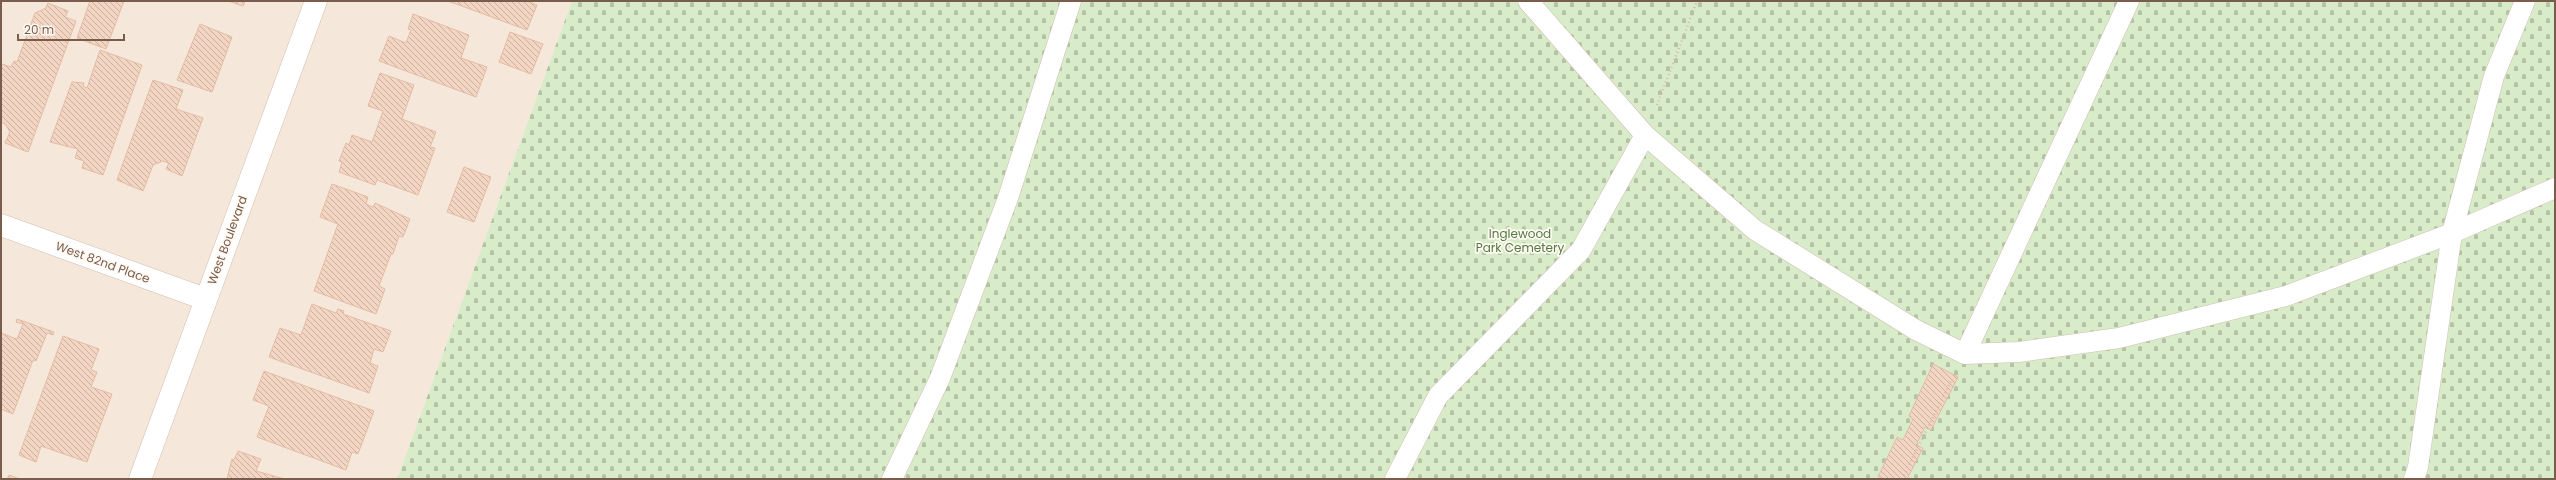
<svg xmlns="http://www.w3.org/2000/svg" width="2556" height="480" viewBox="0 0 2556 480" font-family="Poppins,sans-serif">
  <defs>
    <pattern id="cemetery-stones" width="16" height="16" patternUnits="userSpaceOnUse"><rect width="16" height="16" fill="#d8ecc9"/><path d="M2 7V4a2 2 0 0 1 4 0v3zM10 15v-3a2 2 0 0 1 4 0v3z" fill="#b4c2a5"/></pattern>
    <pattern id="building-back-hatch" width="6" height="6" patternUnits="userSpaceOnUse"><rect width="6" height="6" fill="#f3d5c3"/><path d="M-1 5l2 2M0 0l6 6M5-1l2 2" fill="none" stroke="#cab0a1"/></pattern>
  </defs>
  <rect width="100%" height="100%" fill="#fdf6ec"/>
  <path fill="#f5e8da" d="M 1,1 L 572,1 L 397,479 L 1,479 Z"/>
  <path fill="url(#cemetery-stones)" d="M 572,1 L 2555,1 L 2555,479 L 397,479 Z"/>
  <path fill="url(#building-back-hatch)" stroke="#e6bba3" d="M 90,1 L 124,1 L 106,49 L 77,38 Z
    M 228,1 L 245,1 L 243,6 Z
    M 448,1 L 527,1 L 537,5 L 527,30 Z
    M 48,3 L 68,11 L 65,17 L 76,21 L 28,152 L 5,143 L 10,132 L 5,124 L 1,122 L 1,68 L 2,64 L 11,67 L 14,61 L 17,62 L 35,13 L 46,8 Z
    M 413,14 L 469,35 L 461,58 L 487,67 L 476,97 L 379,61 L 389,36 L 406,43 L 411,30 L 408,29 Z
    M 200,24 L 232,37 L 212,92 L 177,80 Z
    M 510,32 L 543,44 L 531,74 L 499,62 Z
    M 100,50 L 142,65 L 103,175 L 82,168 L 84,161 L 75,158 L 78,149 L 50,142 L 72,82 L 84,83 L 83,86 L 87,88 Z
    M 380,73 L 414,85 L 402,119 L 436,132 L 430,147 L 435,148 L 418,195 L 377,180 L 375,185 L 339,172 L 342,162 L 339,161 L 346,143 L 349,145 L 352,135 L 372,142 L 383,111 L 368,106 Z
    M 153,80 L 183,90 L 176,109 L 203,118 L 182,176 L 166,169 L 169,163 L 163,161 L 153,165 L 143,191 L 117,180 Z
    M 464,167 L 491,177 L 474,222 L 447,212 Z
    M 332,184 L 368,197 L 366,204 L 373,207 L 375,203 L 410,219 L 403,237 L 399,236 L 393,254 L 391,254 L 379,286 L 385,289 L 376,314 L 314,291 L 338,224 L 320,217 Z
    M 312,304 L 336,313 L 338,309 L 344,311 L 343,314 L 391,331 L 383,352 L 374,349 L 370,363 L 378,366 L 369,393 L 269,357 L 280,328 L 301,335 Z
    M 17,319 L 54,332 L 53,335 L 47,333 L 36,361 L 33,360 L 13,414 L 1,409 L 1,333 L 17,339 L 23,324 L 16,322 Z
    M 63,336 L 99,349 L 91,370 L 97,372 L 91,387 L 112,394 L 87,462 L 41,446 L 36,462 L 19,455 Z
    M 1933,364 L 1958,377 L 1931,430 L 1925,427 L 1916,445 L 1923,448 L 1907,479 L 1881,479 L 1878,477 L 1897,437 L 1903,440 L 1913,419 L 1909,416 Z
    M 264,371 L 374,411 L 358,454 L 352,452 L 346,470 L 257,437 L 269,406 L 253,400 Z
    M 238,451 L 261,459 L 256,471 L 285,479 L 227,479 L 232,459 L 234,460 Z
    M 9,475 L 20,479 L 7,479 Z"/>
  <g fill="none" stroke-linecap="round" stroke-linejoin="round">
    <g stroke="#d1beb0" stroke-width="21">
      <path id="service" d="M 1528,1 L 1645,135 L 1755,230 L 1916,330 L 1965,354 L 2019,352 L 2119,338 L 2286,296 L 2452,233 L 2555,188
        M 1965,354 L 2129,1
        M 892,479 L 940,378 L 1008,198 L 1071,1
        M 1395,479 L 1438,396 L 1581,250 L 1645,135
        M 2414,479 L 2418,467 L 2452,233 L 2494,76 L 2525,1"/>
    </g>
    <g stroke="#d1beb0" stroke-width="23">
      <path id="minor" d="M 1,225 L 205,299
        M 140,479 L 316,1"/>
    </g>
    <path stroke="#d9b8a5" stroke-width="2.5" stroke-dasharray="1 3" stroke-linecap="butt" d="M 1657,105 L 1697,1
      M 1902,479 L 1952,379"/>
    <use href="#service" stroke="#fff" stroke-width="20"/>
    <use href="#minor" stroke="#fff" stroke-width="22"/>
  </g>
  <g text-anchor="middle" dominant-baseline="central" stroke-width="3.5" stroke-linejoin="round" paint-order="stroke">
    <g font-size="12" fill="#537a41" stroke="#fffaf3">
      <text x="1520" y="233">Inglewood<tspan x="1520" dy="14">Park Cemetery</tspan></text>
    </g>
    <g font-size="12" fill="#7a5c4d" stroke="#fffaf3">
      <text transform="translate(227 240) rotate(-70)">West Boulevard</text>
      <text transform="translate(103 262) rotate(20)">West 82nd Place</text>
    </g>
  </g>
  <rect width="2556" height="480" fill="none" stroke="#7a5c4d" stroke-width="4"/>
  <path d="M18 34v6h106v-6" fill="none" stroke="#7a5c4d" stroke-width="2"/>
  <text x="24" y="34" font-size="12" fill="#7a5c4d" stroke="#fffaf3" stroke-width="3" paint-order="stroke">20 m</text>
</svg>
